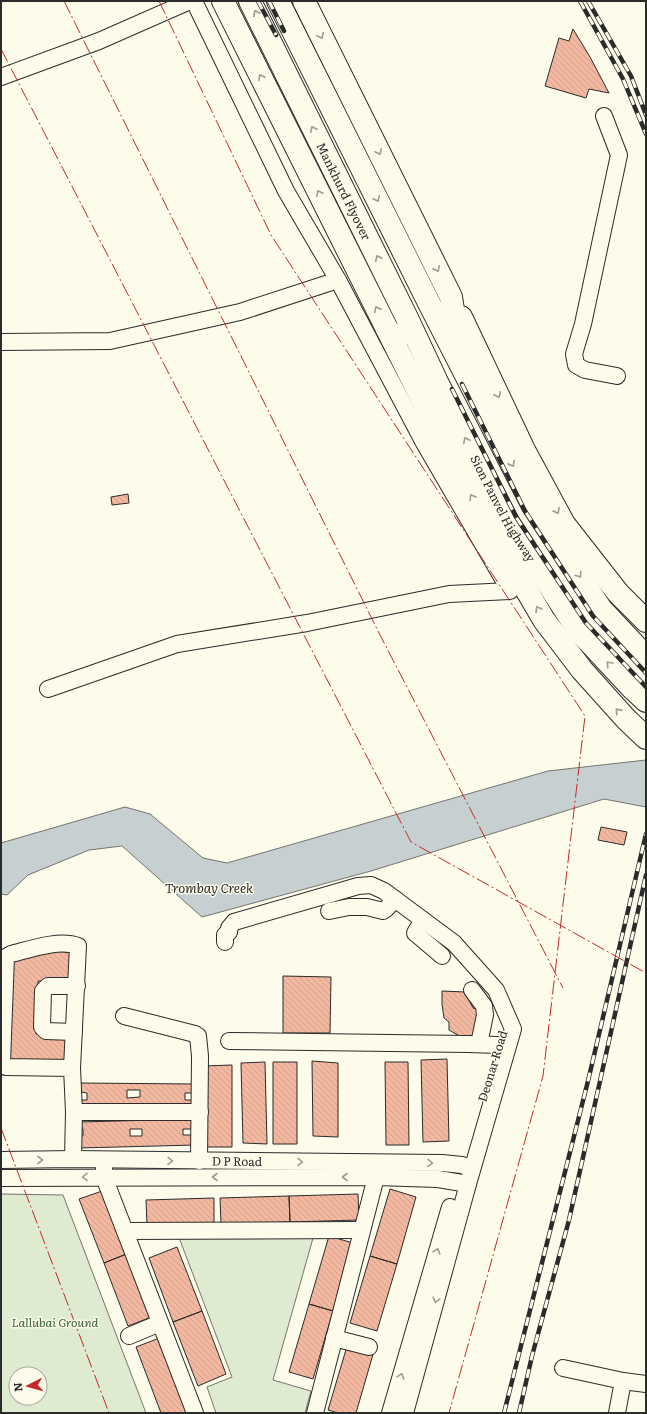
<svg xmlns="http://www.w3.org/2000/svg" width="647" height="1414" viewBox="0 0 647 1414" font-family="Literata,serif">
  <defs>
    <pattern id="building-back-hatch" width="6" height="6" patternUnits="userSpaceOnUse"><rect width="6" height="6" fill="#f2b8a0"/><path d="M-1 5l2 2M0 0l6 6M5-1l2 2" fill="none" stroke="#d09e8a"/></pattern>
  </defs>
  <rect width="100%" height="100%" fill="#fdfbea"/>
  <path fill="#deebd1" stroke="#74746e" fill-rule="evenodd" d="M 1,1194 L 63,1195 L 146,1413 L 1,1413 ZM 16,1374 L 40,1374 L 40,1398 L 16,1398 Z
    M 315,1231 L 273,1380 L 311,1391 L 305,1413 L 216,1413 L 207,1387 L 232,1377 L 178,1235 Z"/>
  <path fill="#c7d0d0" stroke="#74746e" d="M 646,760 L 646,807 L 604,799 L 371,871 L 202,917 L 122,846 L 89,850 L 28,875 L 7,895 L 1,894 L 1,843 L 125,807 L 150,814 L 203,858 L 227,863 L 548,771 Z"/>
  <path fill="url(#building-back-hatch)" stroke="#2b2b2b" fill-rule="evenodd" d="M 573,29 L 590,57 L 609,93 L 589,89 L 586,98 L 545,86 L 559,38 L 569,41 Z
    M 128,494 L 129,503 L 112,505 L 111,497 Z
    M 601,827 L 627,832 L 624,845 L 598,840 Z
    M 38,949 L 74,953 L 72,983 L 38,981 L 36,1034 L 70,1036 L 70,1064 L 8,1062 L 10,958 L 36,956 Z
    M 283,976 L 331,977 L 330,1033 L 283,1033 Z
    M 442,991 L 465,992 L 473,1008 L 482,1011 L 477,1041 L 461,1037 L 449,1030 L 449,1022 L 444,1018 L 442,1004 Z
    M 447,1059 L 449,1141 L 423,1142 L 421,1060 Z
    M 312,1061 L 338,1063 L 338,1137 L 313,1136 Z
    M 265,1062 L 267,1144 L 243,1143 L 241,1063 Z
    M 273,1062 L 297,1062 L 297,1144 L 273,1144 Z
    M 385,1062 L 408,1062 L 409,1145 L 386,1145 Z
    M 232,1065 L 232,1147 L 205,1147 L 204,1066 Z
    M 80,1083 L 195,1084 L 195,1093 L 185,1093 L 185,1100 L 195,1100 L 195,1109 L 80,1107 L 80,1100 L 87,1100 L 87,1093 L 80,1092 ZM 127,1090 L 140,1090 L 140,1097 L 127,1098 Z
    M 195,1119 L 196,1129 L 183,1129 L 183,1135 L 196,1135 L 196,1145 L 78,1148 L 78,1136 L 83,1136 L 83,1129 L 78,1129 L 78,1122 ZM 130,1129 L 142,1129 L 142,1136 L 130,1136 Z
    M 390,1189 L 416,1197 L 397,1264 L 370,1256 Z
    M 105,1190 L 129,1253 L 104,1263 L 79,1199 Z
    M 358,1194 L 359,1220 L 290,1222 L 289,1196 Z
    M 289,1196 L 290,1222 L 221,1224 L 220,1198 Z
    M 214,1198 L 214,1224 L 147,1226 L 146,1200 Z
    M 329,1236 L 353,1243 L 333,1311 L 309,1304 Z
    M 177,1247 L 202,1311 L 173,1322 L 149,1258 Z
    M 129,1253 L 154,1316 L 128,1326 L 104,1263 Z
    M 370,1256 L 397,1264 L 377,1331 L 350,1323 Z
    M 309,1304 L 333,1311 L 313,1379 L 289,1372 Z
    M 202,1311 L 226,1374 L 198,1386 L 173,1322 Z
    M 162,1337 L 191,1413 L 161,1413 L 136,1347 Z
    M 348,1343 L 374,1351 L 356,1413 L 338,1413 L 328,1410 Z"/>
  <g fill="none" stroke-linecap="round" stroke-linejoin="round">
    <g stroke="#2b2b2b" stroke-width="18">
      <g id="minor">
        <path d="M 1,77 L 99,41 L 190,1"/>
        <path d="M 604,116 L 619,155 L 583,324 L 574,354 L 576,365 L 585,370 L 617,376"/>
        <path d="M 1,342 L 110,341 L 240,312 L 338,280"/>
        <path d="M 48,689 L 177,644 L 307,623 L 449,594 L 510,591 L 424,443 L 338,280 L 286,191 L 194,1"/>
        <path d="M 329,911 L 349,907 L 367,907 L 383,911 L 387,908 L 395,899"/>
        <path d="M 423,920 L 415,933 L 442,956"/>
        <path d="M 225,942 L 225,935 L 229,932 L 229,928 L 234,922 L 358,886 L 371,885 L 384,891 L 454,943 L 496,990 L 513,1029 L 468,1184 L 405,1413"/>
        <path d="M 472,990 L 484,1006 L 485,1015 L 479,1044"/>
        <path d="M 124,1016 L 195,1034 L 198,1036 L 200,1056 L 199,1161"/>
        <path d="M 74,1032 L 46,1031 L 42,1027 L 43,991 L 48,986 L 77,986"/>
        <path d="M 229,1041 L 468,1044 L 497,1045 L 507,1048"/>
        <path d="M 72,1068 L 6,1067 L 2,1062 L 6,957 L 11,954 C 31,949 59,939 78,946 L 72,1068 L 74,1112 L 73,1159"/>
        <path d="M 74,1112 L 200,1112"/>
        <path id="s1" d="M 1,1160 L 73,1159 L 442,1163 L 462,1165 L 472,1169"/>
        <path d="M 104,1167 L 104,1177 L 195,1413"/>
        <path d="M 1,1178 L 376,1177 L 438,1179 L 468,1184"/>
        <path d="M 125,1231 L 361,1230"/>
        <path d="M 129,1336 L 160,1323"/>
        <path d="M 334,1338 L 369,1347"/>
        <path d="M 563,1368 L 623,1381"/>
        <path d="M 315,1413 L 376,1177"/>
        <path d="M 390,1413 L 450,1207"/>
        <path d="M 617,1413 L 623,1381 L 646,1384"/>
      </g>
    </g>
    <g stroke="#2b2b2b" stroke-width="24">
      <g id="highway">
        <path d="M 223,1 L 387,329 L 397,339"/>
        <path id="s2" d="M 250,1 L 407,318 L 437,382 L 508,522 L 578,630 L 633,689 L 646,701"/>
        <path d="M 278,1 L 431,307 L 533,506 L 601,609 L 646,657"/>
        <path d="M 304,1 L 451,297 L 459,349"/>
        <path d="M 461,317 L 524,450 L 564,524 L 618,593 L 646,621"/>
        <path d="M 387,329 L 465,485 L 544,620 L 582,670 L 626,719 L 646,738"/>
      </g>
    </g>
    <use href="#minor" stroke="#fdfbea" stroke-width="16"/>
    <use href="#highway" stroke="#fdfbea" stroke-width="22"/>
    <g stroke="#2b2b2b" stroke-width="4.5">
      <path id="rail" d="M 258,1 L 276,35
        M 269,1 L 284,31
        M 580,1 L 623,79 L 646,134
        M 588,1 L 631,76 L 646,115
        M 462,384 L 525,511 L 593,616 L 646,673
        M 452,389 L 516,517 L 586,623 L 646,687
        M 504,1413 L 588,1081 L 646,834
        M 519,1413 L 532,1356 L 569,1220 L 646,875"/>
    </g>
    <use href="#rail" stroke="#fdfbea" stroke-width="3" stroke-dasharray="9" stroke-linecap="butt"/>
    <path stroke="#c62828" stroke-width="1" stroke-dasharray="14 3 2 3" stroke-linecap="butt" d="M 64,1 L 379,633 L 563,988
      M 159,1 L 271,235 L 585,716 L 543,1076 L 449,1413
      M 1,49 L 411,842 L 646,973
      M 1,1128 L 109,1413"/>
  </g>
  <defs><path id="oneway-chevron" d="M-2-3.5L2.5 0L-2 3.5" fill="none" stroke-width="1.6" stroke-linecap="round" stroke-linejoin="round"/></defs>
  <g stroke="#9e9d94">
    <use href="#oneway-chevron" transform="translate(256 13) rotate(-116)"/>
    <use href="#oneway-chevron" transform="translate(321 36) rotate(64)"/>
    <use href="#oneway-chevron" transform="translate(261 77) rotate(-117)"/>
    <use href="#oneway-chevron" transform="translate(313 129) rotate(-116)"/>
    <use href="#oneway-chevron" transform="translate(379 152) rotate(64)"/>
    <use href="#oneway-chevron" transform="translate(319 193) rotate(-117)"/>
    <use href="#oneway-chevron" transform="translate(377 199) rotate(64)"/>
    <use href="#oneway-chevron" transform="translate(378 258) rotate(-116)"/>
    <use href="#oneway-chevron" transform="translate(437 269) rotate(64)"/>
    <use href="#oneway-chevron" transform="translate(377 309) rotate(-117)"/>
    <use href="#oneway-chevron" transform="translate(498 395) rotate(65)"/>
    <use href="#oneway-chevron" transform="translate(466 440) rotate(-117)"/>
    <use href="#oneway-chevron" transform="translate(512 464) rotate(63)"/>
    <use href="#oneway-chevron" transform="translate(472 497) rotate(-121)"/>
    <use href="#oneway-chevron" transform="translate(557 511) rotate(60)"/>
    <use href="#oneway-chevron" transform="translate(579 575) rotate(57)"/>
    <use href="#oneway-chevron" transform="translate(538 609) rotate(-121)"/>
    <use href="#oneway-chevron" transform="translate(609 664) rotate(-133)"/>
    <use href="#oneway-chevron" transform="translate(618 711) rotate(-132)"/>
    <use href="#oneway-chevron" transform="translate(40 1160)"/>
    <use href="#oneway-chevron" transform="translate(170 1161) rotate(1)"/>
    <use href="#oneway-chevron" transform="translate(300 1162) rotate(1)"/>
    <use href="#oneway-chevron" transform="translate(430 1163) rotate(1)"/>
    <use href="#oneway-chevron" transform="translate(85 1177) rotate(179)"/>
    <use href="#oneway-chevron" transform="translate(215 1177) rotate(180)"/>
    <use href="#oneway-chevron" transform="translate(345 1177) rotate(180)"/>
    <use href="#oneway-chevron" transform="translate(437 1251) rotate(-74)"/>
    <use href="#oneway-chevron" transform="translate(436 1300) rotate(105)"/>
    <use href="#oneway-chevron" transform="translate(401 1376) rotate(-74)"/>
  </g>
  <g text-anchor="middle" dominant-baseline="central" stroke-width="3" stroke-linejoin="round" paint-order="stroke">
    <g font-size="12" fill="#2b2b2b" stroke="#fdfbea">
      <text stroke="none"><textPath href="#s2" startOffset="212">Mankhurd Flyover</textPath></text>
      <text stroke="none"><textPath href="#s2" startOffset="567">Sion Panvel Highway</textPath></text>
      <text transform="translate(492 1066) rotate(-73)">Deonar Road</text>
      <text stroke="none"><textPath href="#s1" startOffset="236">D P Road</textPath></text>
    </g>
    <g font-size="12" font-style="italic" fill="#34623c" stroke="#fdfbea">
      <text x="55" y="1322">Lallubai Ground</text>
    </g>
    <g font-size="13" font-style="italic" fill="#2b2b2b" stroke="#fdfbea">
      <text x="209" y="887">Trombay Creek</text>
    </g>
  </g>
  <rect width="647" height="1414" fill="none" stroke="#2b2b2b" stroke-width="4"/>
  <g transform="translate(28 1386) rotate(264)"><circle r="19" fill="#fdfbea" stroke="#a9a89e"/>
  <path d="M0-3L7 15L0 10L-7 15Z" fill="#c62828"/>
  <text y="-6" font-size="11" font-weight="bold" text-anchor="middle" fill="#2b2b2b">N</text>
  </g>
</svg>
